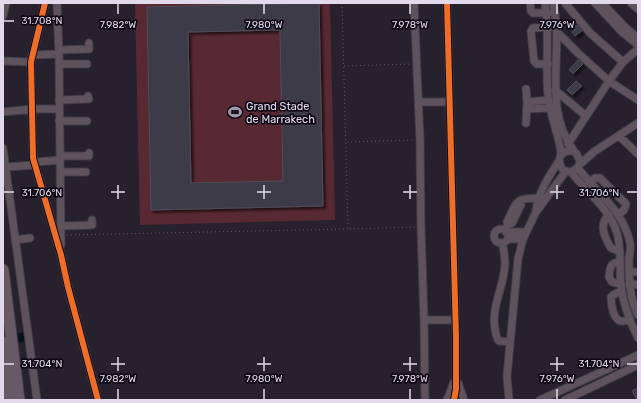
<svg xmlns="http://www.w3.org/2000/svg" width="641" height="403" viewBox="0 0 641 403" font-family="Rubik,sans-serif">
  <defs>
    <filter id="shadow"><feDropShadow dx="2.5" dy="2.5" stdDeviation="1" flood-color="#0009"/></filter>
  </defs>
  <rect width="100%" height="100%" fill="#27212e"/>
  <path fill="#582932" d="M 135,3 L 330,3 L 335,220 L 140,225 Z"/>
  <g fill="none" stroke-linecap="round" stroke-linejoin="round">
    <path stroke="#071119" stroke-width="9" d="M 6,340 L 24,337"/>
  </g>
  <path fill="#3c3a46" stroke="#4f4e5a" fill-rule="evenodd" filter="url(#shadow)" d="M 319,3 L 323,206 L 151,210 L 147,7 ZM 280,30 L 283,181 L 191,183 L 188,32 Z
    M 577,25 L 582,31 L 575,36 L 572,32 L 575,30 L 573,28 Z
    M 578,60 L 583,64 L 573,74 L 569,70 Z
    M 576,81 L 582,86 L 572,95 L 567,90 Z
    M 638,388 L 638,400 L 637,400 L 632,391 Z"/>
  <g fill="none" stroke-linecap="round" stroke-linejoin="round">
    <g stroke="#413c48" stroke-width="9">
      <path id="minor" d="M 45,3 L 31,62 L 33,158 L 61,255 L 68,287 L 98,400
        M 57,3 L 59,54 L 61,245
        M 414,3 L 420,140 L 421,227 L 424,320 L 425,400
        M 447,3 L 456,337 L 456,389 L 454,400
        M 530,3 L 531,11 L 533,13 L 549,13
        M 545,3 C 550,34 545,64 548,95 C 550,115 558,133 561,152 C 561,157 558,160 560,164 C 563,177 579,172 580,161 L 576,153 C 571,149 566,150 561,155
        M 553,3 C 565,52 541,107 574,151
        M 565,3 L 590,33 L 623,62
        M 595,3 L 622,32 L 638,45
        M 602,3 L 626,28 L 638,38
        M 631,3 L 638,9
        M 3,16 L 6,3
        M 558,33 L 579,54 L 609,81 L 638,100
        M 59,50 L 89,49 L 89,43
        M 32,55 L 59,54
        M 3,61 L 31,62
        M 59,64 L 87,64
        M 548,64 L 537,64 L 534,61 L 531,31 L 533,28 L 551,27
        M 555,90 L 586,116
        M 59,100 L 89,99 L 88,96
        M 419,102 L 450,102
        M 527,102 L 549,100
        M 527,109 L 551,108
        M 3,112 L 32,109 L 59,109
        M 59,121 L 87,121
        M 526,123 L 527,102 L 526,89
        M 619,136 L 638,154
        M 568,144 L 609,81 L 623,62 L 638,49
        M 3,148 L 37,400
        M 60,156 L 89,156 L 89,153
        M 35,162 L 60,160
        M 580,164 L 595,151 L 638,123
        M 6,167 L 36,165
        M 578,168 C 596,192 624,211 630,243 C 631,248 630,253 629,258 C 629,278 629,297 638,315
        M 60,172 L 86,172
        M 571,172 C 586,191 610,209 617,233 C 622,250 619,268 621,285 C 622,301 631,324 638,338
        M 589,183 L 595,178 L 600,178 L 626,204 L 624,210 L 619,214
        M 536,210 C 539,191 549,176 559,161
        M 609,215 C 598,224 605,238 611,248 L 620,252
        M 508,224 L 512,223 L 521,205 L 520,201
        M 61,226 L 92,225 L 92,220
        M494 236a7 7 0 1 1 14 0a7 7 0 1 1-14 0Z
        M 505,230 L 508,224 L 507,222 C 517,202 514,198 538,198
        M 506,232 L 526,232
        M 508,239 L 523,239
        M 15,240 L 30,238
        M 502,243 C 504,250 505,257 505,264 C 504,287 491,306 495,329 C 496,334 496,338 499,341 L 510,342
        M 620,262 C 610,262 610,268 609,277 L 612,282 L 620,284
        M 629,272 L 638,272
        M 629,285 L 634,284 L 638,285
        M 621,291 L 613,295 L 611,297 C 611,304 613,318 620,321 C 623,322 627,320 630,320
        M 424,320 L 455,320
        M 458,383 L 464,400
        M 447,400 L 454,382
        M 509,400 L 507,376 L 518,259 L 523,239 L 536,212 L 566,171
        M 540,400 L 638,355
        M 565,400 L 638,365"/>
    </g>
    <g stroke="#413c48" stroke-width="13">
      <path id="highway" d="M 3,270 L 19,400
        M 3,342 L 10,400"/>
    </g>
    <path stroke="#5e5761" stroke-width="1" stroke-dasharray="1 3" stroke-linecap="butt" d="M 342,3 L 348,229 L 416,227
      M 344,66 L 411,64
      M 347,142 L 413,140
      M 67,235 L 348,229"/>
    <use href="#minor" stroke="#5e535c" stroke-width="7"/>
    <use href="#highway" stroke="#675966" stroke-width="11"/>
    <g stroke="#0d0813" stroke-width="8">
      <path id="cycleway" d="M 45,3 L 31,62 L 33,158 L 61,255 L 68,287 L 98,400
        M 447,3 L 456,337 L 456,389 L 454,400"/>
    </g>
    <use href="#cycleway" stroke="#ee6e29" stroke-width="6"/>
  </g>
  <path fill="none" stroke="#e2daec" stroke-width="1.5" d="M 118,4 L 118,14M 264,4 L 264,14M 410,4 L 410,14M 557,4 L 557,14M 4,21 L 14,21M 118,185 L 118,199M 264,185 L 264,199M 410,185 L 410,199M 557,185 L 557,199M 4,192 L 14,192M 111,192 L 125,192M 257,192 L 271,192M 403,192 L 417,192M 550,192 L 564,192M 627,192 L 637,192M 118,357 L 118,371M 264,357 L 264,371M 410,357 L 410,371M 557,357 L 557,371M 4,364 L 14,364M 111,364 L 125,364M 257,364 L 271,364M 403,364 L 417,364M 550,364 L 564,364M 627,364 L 637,364M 118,389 L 118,399M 264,389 L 264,399M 410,389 L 410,399M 557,389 L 557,399"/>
  <defs>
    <g id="stadium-bare" transform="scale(1.08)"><path d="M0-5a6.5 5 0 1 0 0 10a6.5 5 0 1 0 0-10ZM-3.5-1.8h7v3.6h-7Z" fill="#a199aa" stroke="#0d0813" stroke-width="2.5" paint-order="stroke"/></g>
  </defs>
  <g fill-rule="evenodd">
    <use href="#stadium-bare" x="235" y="112"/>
  </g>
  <g text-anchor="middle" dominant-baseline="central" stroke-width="3.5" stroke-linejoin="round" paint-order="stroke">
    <g font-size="11" fill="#e2daec" stroke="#0d0813" text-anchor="start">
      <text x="246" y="106">Grand Stade<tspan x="246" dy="13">de Marrakech</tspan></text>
    </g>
  </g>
  <g font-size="10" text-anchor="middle" fill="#e2daec" stroke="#0d0813" stroke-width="3.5" stroke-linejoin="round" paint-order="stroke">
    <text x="42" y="24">31.708°N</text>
    <text x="118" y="28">7.982°W</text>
    <text x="264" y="28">7.980°W</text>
    <text x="410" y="28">7.978°W</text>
    <text x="557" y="28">7.976°W</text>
    <text x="42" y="196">31.706°N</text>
    <text x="599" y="196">31.706°N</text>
    <text x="42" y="367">31.704°N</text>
    <text x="599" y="367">31.704°N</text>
    <text x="118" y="382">7.982°W</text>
    <text x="264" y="382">7.980°W</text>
    <text x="410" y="382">7.978°W</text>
    <text x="557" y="382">7.976°W</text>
  </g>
  <rect width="641" height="403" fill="none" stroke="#e2daec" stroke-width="8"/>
</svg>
